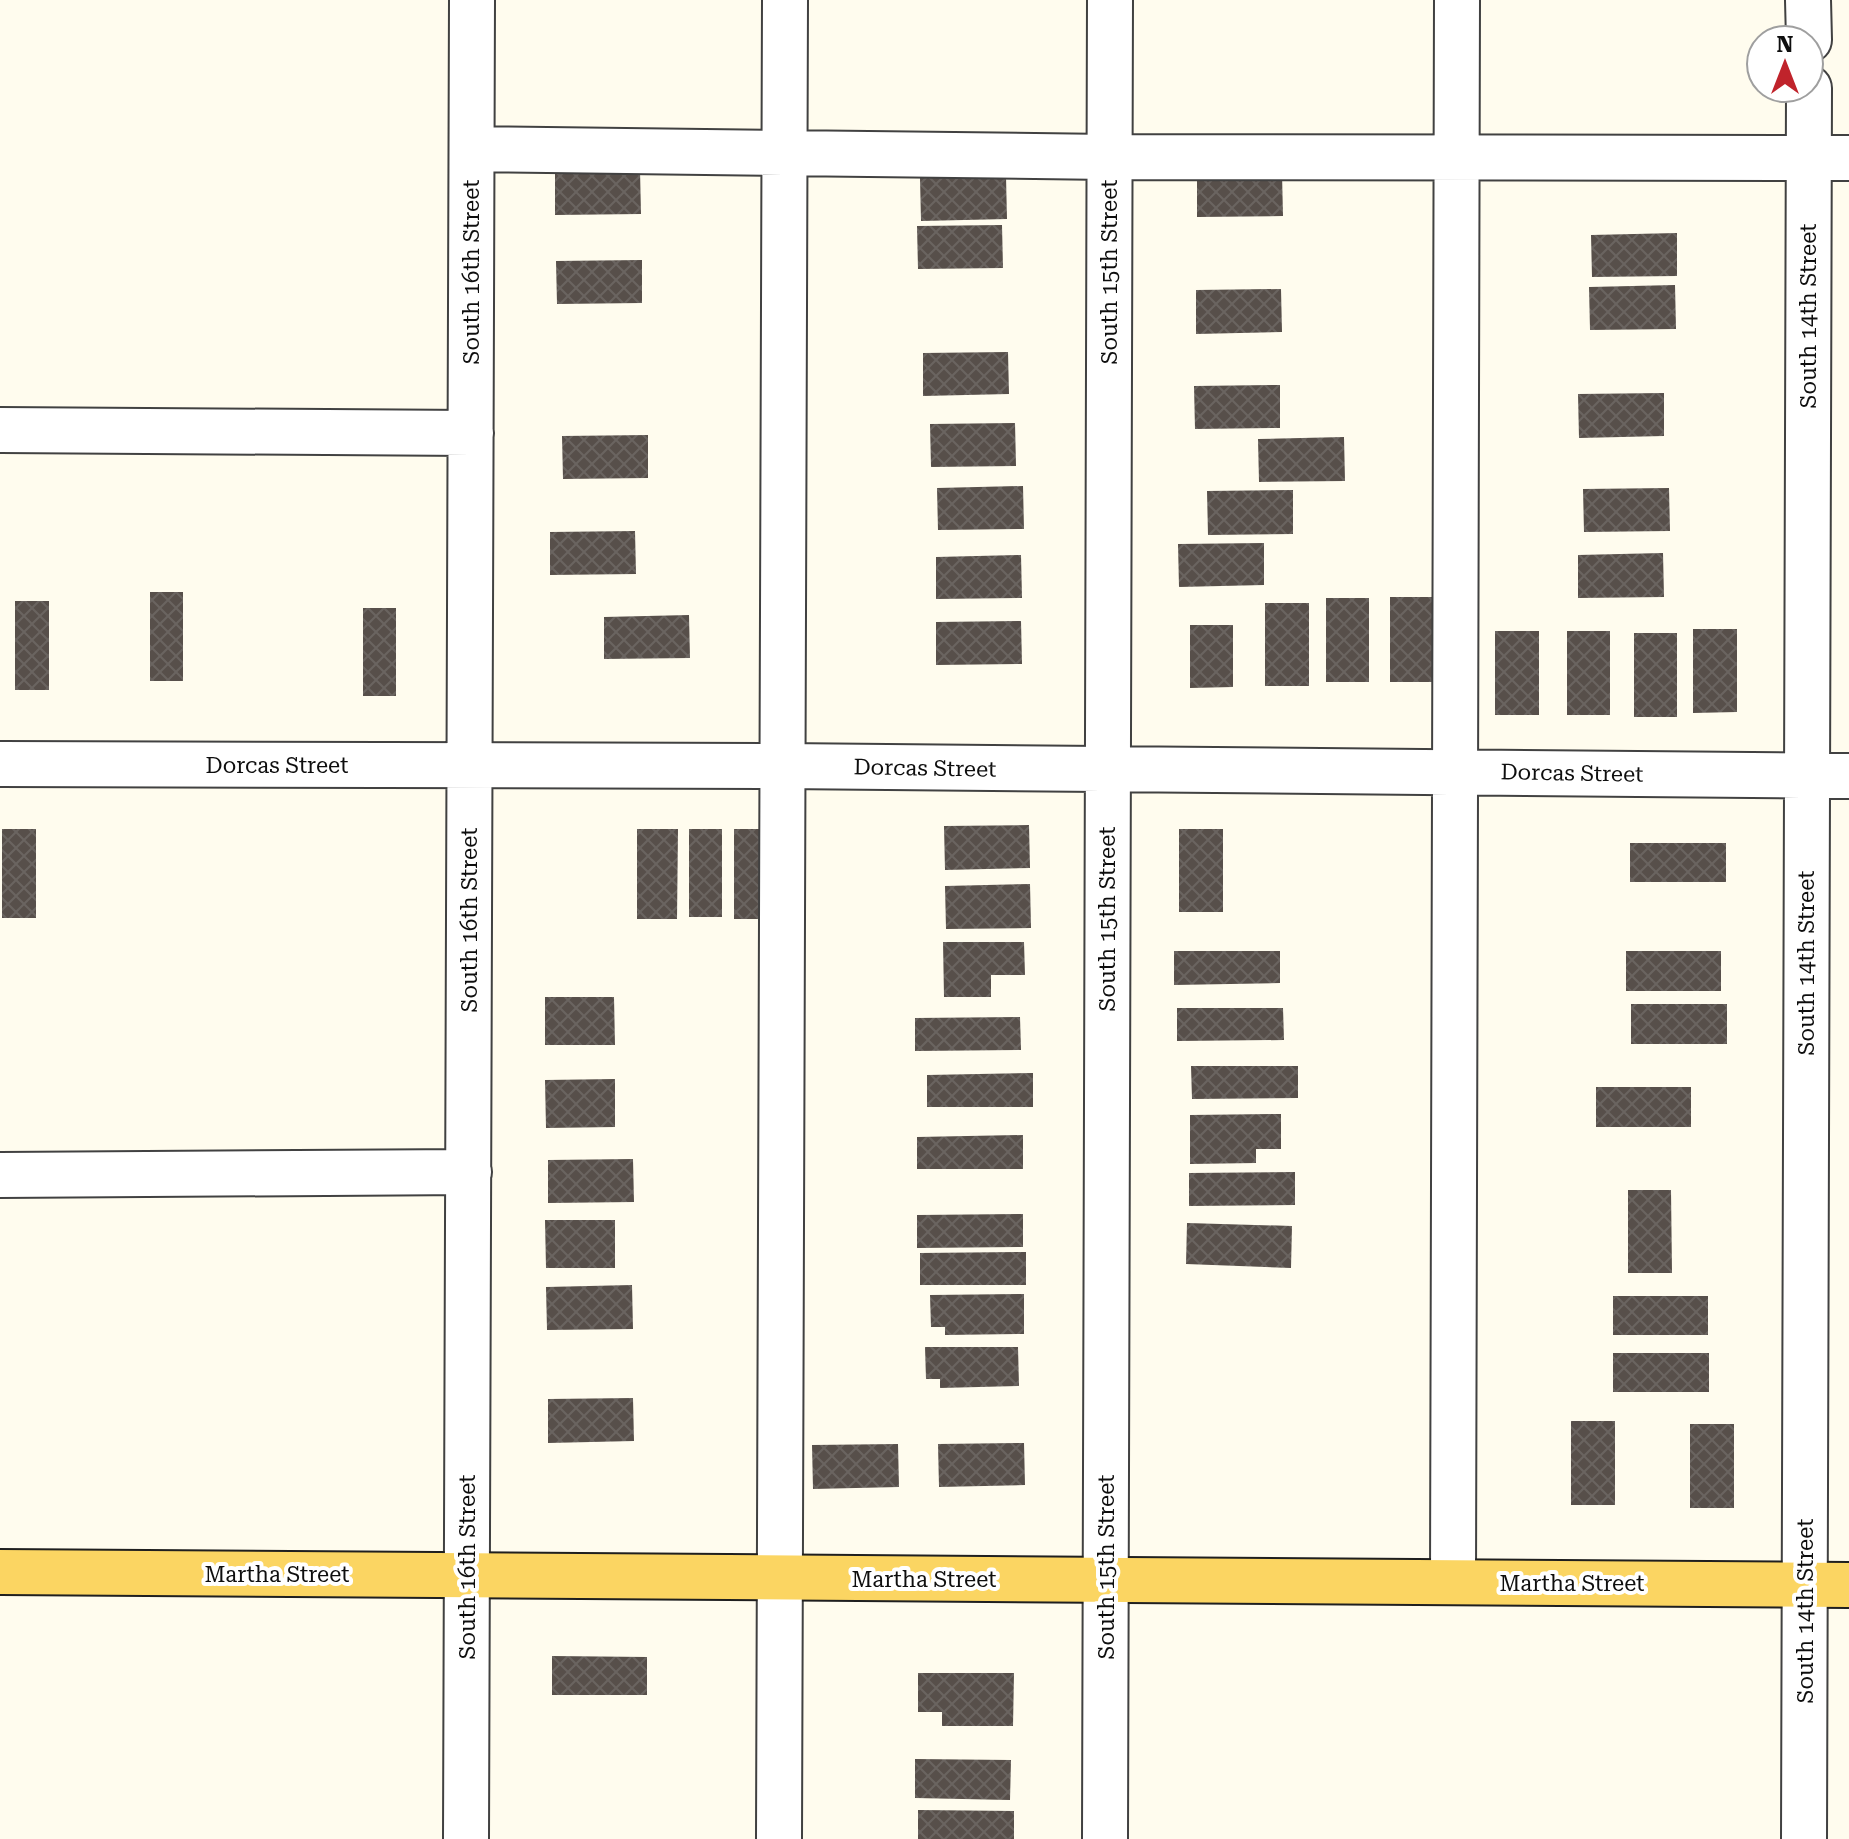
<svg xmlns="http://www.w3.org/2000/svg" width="1849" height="1839" viewBox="0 0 1849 1839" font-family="'Roboto Serif',serif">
  <defs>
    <pattern id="building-cross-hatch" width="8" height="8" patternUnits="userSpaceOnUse" patternTransform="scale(2)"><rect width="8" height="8" fill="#574f4a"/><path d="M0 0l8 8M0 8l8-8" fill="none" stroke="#6a6460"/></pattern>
  </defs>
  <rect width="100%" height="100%" fill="#fffcee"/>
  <path fill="url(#building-cross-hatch)" d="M 640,170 L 641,214 L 555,215 L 555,172 Z
    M 1282,173 L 1283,216 L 1197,217 L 1197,174 Z
    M 1006,176 L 1007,219 L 921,221 L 920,178 Z
    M 1002,225 L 1003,268 L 918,269 L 917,226 Z
    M 1677,233 L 1677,276 L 1592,277 L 1591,235 Z
    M 642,260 L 642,303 L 557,304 L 556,261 Z
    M 1675,285 L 1676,329 L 1590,330 L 1589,287 Z
    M 1281,289 L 1282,332 L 1196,334 L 1196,290 Z
    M 1008,352 L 1009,394 L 923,396 L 923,353 Z
    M 1280,385 L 1280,428 L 1195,429 L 1194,386 Z
    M 1664,393 L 1664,436 L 1579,438 L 1578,394 Z
    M 1015,423 L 1016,466 L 931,467 L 930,424 Z
    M 648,435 L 648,478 L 563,479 L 562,436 Z
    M 1344,437 L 1345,481 L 1259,482 L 1258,439 Z
    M 1023,486 L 1024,529 L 938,530 L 937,488 Z
    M 1669,488 L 1670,531 L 1584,532 L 1583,489 Z
    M 1293,490 L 1293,534 L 1208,535 L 1207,491 Z
    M 635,531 L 636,574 L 550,575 L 550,532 Z
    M 1264,543 L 1264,585 L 1179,587 L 1178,544 Z
    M 1663,553 L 1664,597 L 1578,598 L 1578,555 Z
    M 1021,555 L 1022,598 L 936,599 L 936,557 Z
    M 150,592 L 183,592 L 183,681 L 150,681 Z
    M 1390,597 L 1434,597 L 1434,682 L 1390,682 Z
    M 1326,598 L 1369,598 L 1369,682 L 1326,682 Z
    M 15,601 L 49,601 L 49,690 L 15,690 Z
    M 1265,603 L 1309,603 L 1309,686 L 1265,686 Z
    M 363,608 L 396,608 L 396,696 L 363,696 Z
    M 689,615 L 690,658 L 604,659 L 604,617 Z
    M 1021,621 L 1022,664 L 936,665 L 936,622 Z
    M 1190,625 L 1233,625 L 1233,687 L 1190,688 Z
    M 1693,629 L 1737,629 L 1737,712 L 1693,713 Z
    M 1495,631 L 1539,631 L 1539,715 L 1495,715 Z
    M 1567,631 L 1610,631 L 1610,715 L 1567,715 Z
    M 1634,633 L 1677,633 L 1677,717 L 1634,717 Z
    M 1029,825 L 1030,868 L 945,870 L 944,826 Z
    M 2,829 L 36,829 L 36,918 L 2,918 Z
    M 637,829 L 678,829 L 677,919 L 637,919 Z
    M 689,829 L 722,829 L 722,917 L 689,917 Z
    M 734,829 L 768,829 L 767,919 L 734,919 Z
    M 1179,829 L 1223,829 L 1223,912 L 1179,912 Z
    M 1630,843 L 1726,843 L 1726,882 L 1630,882 Z
    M 1030,884 L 1031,928 L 946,929 L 945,886 Z
    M 943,942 L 1024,942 L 1025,975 L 991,975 L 991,997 L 944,997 Z
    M 1174,951 L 1280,951 L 1280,983 L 1174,985 Z
    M 1626,951 L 1721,951 L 1721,991 L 1626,991 Z
    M 545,997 L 614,997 L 615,1045 L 545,1045 Z
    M 1631,1004 L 1727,1004 L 1727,1044 L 1631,1044 Z
    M 1177,1008 L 1283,1008 L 1284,1040 L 1177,1041 Z
    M 1020,1017 L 1021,1050 L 915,1051 L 915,1018 Z
    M 1191,1066 L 1298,1066 L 1298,1098 L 1192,1099 Z
    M 1033,1073 L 1033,1107 L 927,1107 L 927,1075 Z
    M 615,1079 L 615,1127 L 546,1128 L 545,1080 Z
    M 1596,1087 L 1691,1087 L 1691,1127 L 1596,1127 Z
    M 1281,1114 L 1281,1149 L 1256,1149 L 1256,1163 L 1190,1164 L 1190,1115 Z
    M 1023,1135 L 1023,1169 L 917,1169 L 917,1137 Z
    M 633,1159 L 634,1202 L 548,1203 L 548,1160 Z
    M 1295,1172 L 1295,1205 L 1189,1206 L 1189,1173 Z
    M 1628,1190 L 1671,1190 L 1672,1273 L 1628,1273 Z
    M 1023,1214 L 1023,1247 L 917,1248 L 917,1215 Z
    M 545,1220 L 615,1220 L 615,1268 L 546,1268 Z
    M 1187,1223 L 1292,1226 L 1291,1268 L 1186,1264 Z
    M 1026,1252 L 1026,1285 L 920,1285 L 920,1253 Z
    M 632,1285 L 633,1329 L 547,1330 L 546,1287 Z
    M 1024,1294 L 1024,1334 L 945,1335 L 945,1327 L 931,1327 L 930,1295 Z
    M 1613,1296 L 1708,1296 L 1708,1335 L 1613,1335 Z
    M 925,1347 L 1018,1347 L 1019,1386 L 940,1388 L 940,1379 L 926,1379 Z
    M 1613,1353 L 1709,1353 L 1709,1392 L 1613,1392 Z
    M 633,1398 L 634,1441 L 548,1443 L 548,1399 Z
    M 1571,1421 L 1615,1421 L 1615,1505 L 1571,1505 Z
    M 1690,1424 L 1734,1424 L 1734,1508 L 1690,1508 Z
    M 1024,1443 L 1025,1485 L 939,1487 L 938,1444 Z
    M 898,1444 L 899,1487 L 813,1489 L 812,1445 Z
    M 552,1656 L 647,1657 L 647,1695 L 552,1695 Z
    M 918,1673 L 1014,1673 L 1013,1726 L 942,1726 L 942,1712 L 918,1712 Z
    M 915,1759 L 1011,1760 L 1010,1800 L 915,1798 Z
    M 918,1810 L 1014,1811 L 1014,1839 L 918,1839 Z"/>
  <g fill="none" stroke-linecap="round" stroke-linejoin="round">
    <g stroke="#414141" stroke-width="48">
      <path id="minor" d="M 1808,0 L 1809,40
        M 472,149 L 1109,157 L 1849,158
        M 0,430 L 471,433
        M 0,764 L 783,766 L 1849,776
        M 0,1175 L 469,1172
        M 1453,1582 L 1457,0
        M 466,1839 L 472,0
        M 779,1839 L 785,0
        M 1105,1839 L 1110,0
        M 1804,1839 L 1809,88"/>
    </g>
    <g stroke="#1f1f1f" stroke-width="48">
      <path id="major" d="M 0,1572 L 1849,1585"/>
    </g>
    <use href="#minor" stroke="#fff" stroke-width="44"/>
    <use href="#major" stroke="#fbd562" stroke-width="44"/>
  </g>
  <g text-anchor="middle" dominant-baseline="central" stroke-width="8" stroke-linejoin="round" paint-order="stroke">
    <g font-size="22" fill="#0e0e0e" stroke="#fff">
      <text transform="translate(471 272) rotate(-90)">South 16th Street</text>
      <text transform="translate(1109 272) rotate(-90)">South 15th Street</text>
      <text transform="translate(1808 316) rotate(-90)">South 14th Street</text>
      <text x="277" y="765">Dorcas Street</text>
      <text transform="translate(925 768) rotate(1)">Dorcas Street</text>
      <text transform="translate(1572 773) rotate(1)">Dorcas Street</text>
      <text transform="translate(1107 919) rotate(-90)">South 15th Street</text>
      <text transform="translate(469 920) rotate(-90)">South 16th Street</text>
      <text transform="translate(1806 963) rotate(-90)">South 14th Street</text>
      <text transform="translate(467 1567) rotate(-90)">South 16th Street</text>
      <text transform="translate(1106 1567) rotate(-90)">South 15th Street</text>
      <text x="277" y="1574">Martha Street</text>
      <text x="924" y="1579">Martha Street</text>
      <text x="1572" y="1583">Martha Street</text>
      <text transform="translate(1805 1611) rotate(-90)">South 14th Street</text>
    </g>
  </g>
  <g transform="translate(1785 64)"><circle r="38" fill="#ffffff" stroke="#9f9f9f" stroke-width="2"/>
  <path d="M0-6L14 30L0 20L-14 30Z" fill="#c0232b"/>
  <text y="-12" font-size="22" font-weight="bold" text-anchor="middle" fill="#0e0e0e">N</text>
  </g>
</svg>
